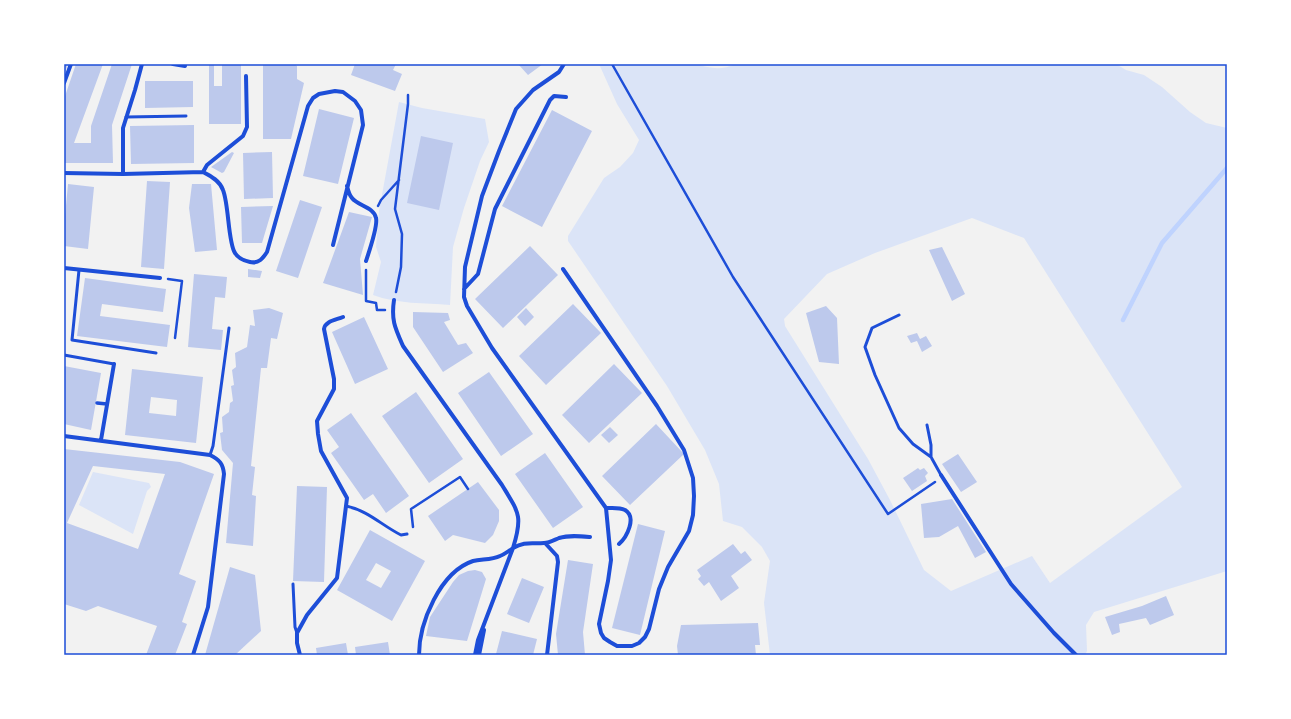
<svg xmlns="http://www.w3.org/2000/svg" width="1291" height="719" viewBox="0 0 1291 719" font-family="'Open Sans',sans-serif">
  <rect width="100%" height="100%" fill="#f2f2f2"/>
  <path fill="#dbe4f7" fill-rule="evenodd" d="M 599,64 L 696,64 C 711,69 722,70 736,64 L 1116,64 L 1126,70 L 1144,75 L 1162,87 L 1190,112 L 1206,123 L 1227,128 L 1227,571 L 1094,612 L 1086,625 L 1087,651 L 1085,655 L 770,655 L 764,603 L 770,561 L 762,547 L 742,527 L 723,521 L 719,484 L 705,450 L 667,386 L 568,241 L 568,236 L 604,178 L 620,167 L 633,153 L 639,140 L 617,104 ZM 972,218 L 1024,238 L 1182,487 L 1050,583 L 1032,556 L 951,591 L 924,570 L 890,500 L 868,459 L 785,326 L 784,319 L 827,274 L 875,253 Z
    M 399,102 L 422,108 L 485,119 L 489,142 L 480,161 L 464,208 L 453,247 L 450,305 C 425,303 397,304 373,295 L 381,262 L 376,247 L 379,211 Z
    M 93,472 L 149,483 L 151,487 L 147,491 L 133,534 L 79,505 Z"/>
  <g fill="none" stroke-linecap="round" stroke-linejoin="round">
    <path stroke="#bfd3fe" stroke-width="4.5" d="M 1123,320 L 1162,243 L 1227,168"/>
  </g>
  <path fill="#bdc9ec" fill-rule="evenodd" d="M 64,64 L 68,64 L 64,75 Z
    M 76,64 L 103,64 L 74,143 L 91,143 L 91,126 L 112,64 L 132,64 L 112,125 L 113,163 L 64,163 L 64,99 Z
    M 209,64 L 214,64 L 214,86 L 222,86 L 222,64 L 241,64 L 241,124 L 209,124 Z
    M 263,64 L 294,64 L 297,66 L 297,79 L 304,83 L 291,139 L 263,139 Z
    M 355,64 L 396,64 L 393,70 L 402,74 L 395,91 L 351,75 Z
    M 518,64 L 543,64 L 528,75 Z
    M 145,81 L 193,81 L 193,107 L 145,108 Z
    M 319,109 L 354,118 L 338,184 L 303,176 Z
    M 552,110 L 592,131 L 542,227 L 502,206 Z
    M 194,125 L 194,163 L 131,164 L 130,126 Z
    M 421,136 L 453,143 L 439,210 L 407,203 Z
    M 232,152 L 234,153 L 224,172 L 222,173 L 211,167 Z
    M 272,152 L 273,198 L 244,199 L 243,153 Z
    M 147,181 L 170,182 L 164,269 L 141,267 Z
    M 68,184 L 94,187 L 88,249 L 64,246 L 64,227 Z
    M 192,184 L 211,184 L 217,250 L 195,252 L 189,208 Z
    M 300,200 L 322,207 L 298,278 L 276,271 Z
    M 273,206 L 262,243 L 242,243 L 241,207 Z
    M 349,212 L 372,217 L 360,259 L 363,295 L 323,283 Z
    M 530,246 L 558,275 L 503,328 L 475,299 Z
    M 942,247 L 965,294 L 952,301 L 929,250 Z
    M 248,269 L 262,271 L 260,278 L 248,277 Z
    M 194,274 L 227,277 L 225,298 L 215,297 L 212,329 L 223,330 L 221,350 L 188,347 Z
    M 85,278 L 166,289 L 163,312 L 102,304 L 100,316 L 170,325 L 167,347 L 77,336 Z
    M 573,304 L 601,333 L 546,385 L 519,356 Z
    M 826,306 L 837,318 L 839,364 L 819,362 L 806,313 Z
    M 269,308 L 283,313 L 277,339 L 271,338 L 267,368 L 261,368 L 251,466 L 255,467 L 252,495 L 256,496 L 253,546 L 226,543 L 233,463 L 222,450 L 220,433 L 223,432 L 222,417 L 229,412 L 230,403 L 233,401 L 231,386 L 234,385 L 232,370 L 236,367 L 235,353 L 247,347 L 250,325 L 255,326 L 253,310 Z
    M 526,308 L 534,317 L 525,326 L 517,317 Z
    M 413,312 L 448,313 L 450,320 L 444,322 L 458,345 L 466,343 L 473,353 L 443,372 L 413,327 Z
    M 364,317 L 388,369 L 355,384 L 332,332 Z
    M 917,333 L 920,339 L 926,336 L 932,346 L 922,352 L 917,341 L 911,343 L 907,336 Z
    M 614,364 L 642,393 L 589,443 L 562,415 Z
    M 64,366 L 101,373 L 91,430 L 64,424 Z
    M 132,369 L 203,377 L 196,443 L 125,435 ZM 151,397 L 177,400 L 176,416 L 149,413 Z
    M 489,372 L 533,434 L 501,456 L 458,393 Z
    M 416,392 L 463,459 L 429,483 L 382,416 Z
    M 351,413 L 409,496 L 386,513 L 373,494 L 364,500 L 331,453 L 339,447 L 327,430 Z
    M 656,424 L 684,454 L 630,505 L 602,476 Z
    M 610,427 L 618,435 L 609,443 L 601,435 Z
    M 64,449 L 180,462 L 214,474 L 179,574 L 196,581 L 182,622 L 187,624 L 175,655 L 146,655 L 157,626 L 98,606 L 86,611 L 64,604 ZM 93,466 L 165,474 L 138,549 L 67,523 Z
    M 545,453 L 583,507 L 553,528 L 515,474 Z
    M 958,454 L 977,482 L 961,492 L 942,464 Z
    M 918,468 L 920,470 L 924,468 L 928,473 L 925,476 L 927,481 L 912,491 L 903,478 Z
    M 478,482 L 499,510 L 499,521 L 493,535 L 485,543 L 453,535 L 445,541 L 428,516 Z
    M 297,486 L 327,487 L 324,582 L 293,581 Z
    M 952,499 L 986,552 L 975,558 L 958,526 L 939,537 L 924,538 L 921,504 Z
    M 638,524 L 665,531 L 640,635 L 612,628 Z
    M 370,530 L 425,561 L 392,621 L 337,590 ZM 376,563 L 391,571 L 381,588 L 366,580 Z
    M 733,544 L 741,554 L 745,551 L 752,560 L 731,576 L 739,588 L 721,601 L 709,582 L 704,586 L 698,579 L 701,576 L 697,570 Z
    M 568,560 L 593,564 L 583,632 L 585,655 L 558,655 L 556,634 Z
    M 230,567 L 255,575 L 261,631 L 235,655 L 205,655 Z
    M 475,570 L 482,572 L 486,579 L 467,641 L 426,636 L 430,617 L 453,582 L 459,575 L 468,571 Z
    M 522,578 L 544,587 L 529,623 L 507,614 Z
    M 1166,596 L 1174,615 L 1150,625 L 1146,618 L 1119,624 L 1120,632 L 1112,635 L 1105,617 L 1142,606 Z
    M 758,623 L 760,645 L 755,645 L 756,655 L 678,655 L 677,646 L 681,625 Z
    M 502,631 L 537,639 L 533,655 L 496,654 Z
    M 388,642 L 390,655 L 356,655 L 355,647 Z
    M 346,643 L 348,655 L 317,655 L 316,648 Z"/>
  <g fill="none" stroke-linecap="round" stroke-linejoin="round">
    <path stroke="#1d4ed8" stroke-width="2.5" d="M 612,64 L 733,277 L 888,514 L 935,482
      M 378,206 L 381,200 L 399,180
      M 366,270 L 366,301 L 376,303 L 377,310 L 385,310
      M 168,279 L 182,281 L 175,338
      M 396,292 L 401,267 L 402,234 L 395,209 L 408,104 L 408,95
      M 413,527 L 411,509 L 460,477 L 468,489"/>
    <path stroke="#1d4ed8" stroke-width="3" d="M 126,117 L 186,116
      M 79,270 L 72,340 L 156,353
      M 899,315 L 872,328 L 865,347 L 875,375 L 899,428 L 913,444 L 931,457 L 941,475
      M 64,355 L 114,364
      M 927,425 L 931,445 L 931,457
      M 210,455 L 213,446 L 229,328
      M 346,506 C 369,511 381,525 401,535 L 407,534
      M 293,584 L 295,627 L 297,633"/>
    <path stroke="#1d4ed8" stroke-width="3.5" d="M 97,403 L 107,404"/>
    <path stroke="#1d4ed8" stroke-width="4" d="M 173,64 L 185,66
      M 564,64 L 559,72 L 533,90 L 516,109 L 499,151 L 482,196 L 465,267 L 464,297 L 467,306 L 492,348 L 606,508 C 612,508 619,507 625,510 C 637,517 627,537 619,544
      M 64,83 L 71,64
      M 203,172 C 211,176 220,181 223,190 C 229,205 228,243 235,253 C 238,258 245,261 250,262 C 259,264 263,258 267,252 L 308,106 L 313,98 L 319,94 L 335,91 L 343,92 L 355,101 L 361,110 L 363,125 L 333,245
      M 64,173 L 123,174 L 203,172 L 207,165 L 243,136 L 247,127 L 246,76
      M 123,174 L 123,128 L 135,90 L 142,64
      M 347,186 C 348,190 349,195 352,198 C 358,206 374,207 376,218 C 378,226 369,252 366,261
      M 64,268 L 160,278
      M 563,269 L 657,406 L 684,450 L 693,478 L 694,496 L 693,515 L 689,531 L 668,567 L 659,589 L 649,629 L 645,637 L 639,643 L 632,646 L 617,646 L 610,642 L 604,638 L 601,633 L 599,624 L 608,581 L 611,560 L 606,508
      M 464,289 L 478,274 L 495,209 L 550,100 L 554,96 L 566,97
      M 394,300 C 391,320 395,328 403,346 L 502,485 C 519,513 523,516 513,548
      M 64,436 L 210,455 C 220,460 223,464 224,474 L 208,607 L 193,655
      M 101,440 L 114,364
      M 941,475 L 1011,584 L 1054,633 L 1076,655
      M 545,543 L 557,556 L 558,562 L 547,655
      M 513,548 C 525,541 531,544 544,543 C 549,543 554,540 559,538 C 569,535 579,536 590,537
      M 300,655 L 297,643 L 297,633 L 307,615 L 337,578 L 347,498 L 321,451 L 318,434 L 317,421 L 334,389 L 334,379 L 324,329 C 325,321 336,320 343,317
      M 419,655 C 419,623 440,572 473,561 C 482,559 492,560 500,556 C 505,554 509,551 513,548 L 478,640 L 475,655
      M 479,655 L 484,630"/>
  </g>
  <rect width="1291" height="719" fill="none" stroke="#ffffff" stroke-width="130"/>
  <rect x="65" y="65" width="1161" height="589" fill="none" stroke="#1d4ed8" stroke-width="1.5"/>
</svg>
